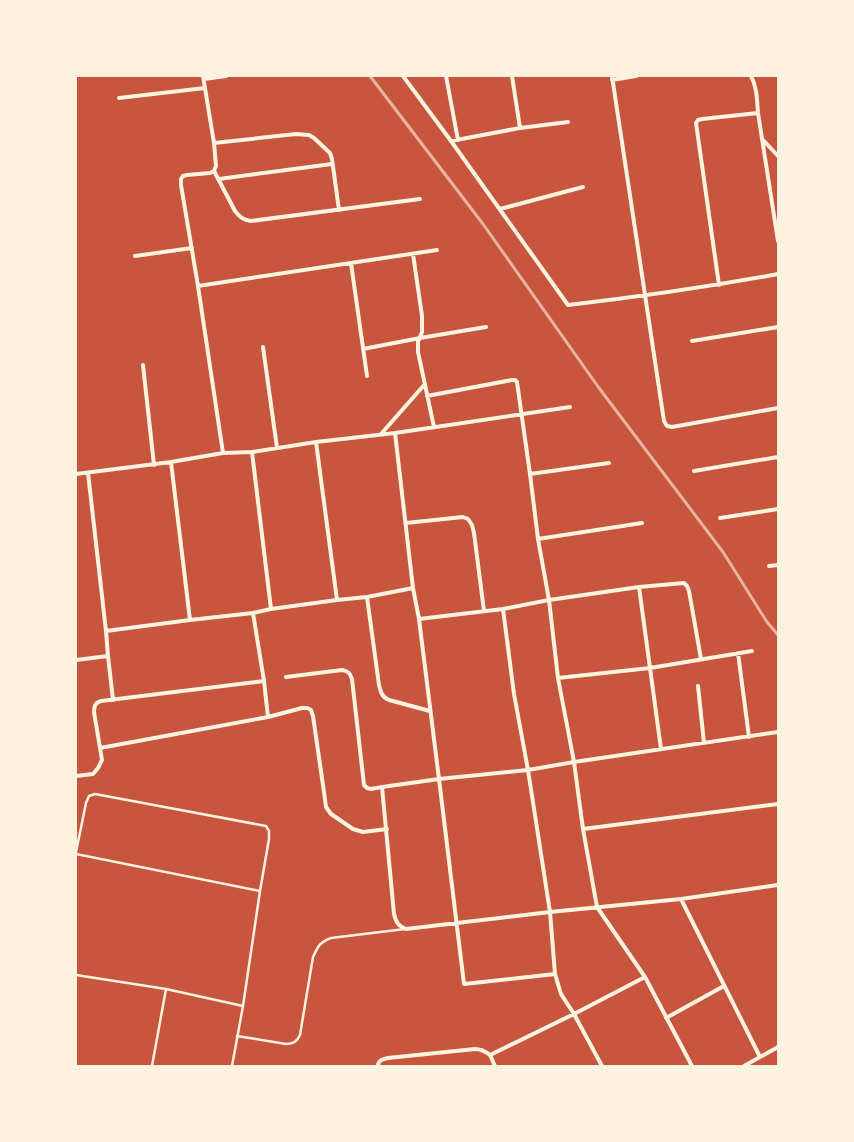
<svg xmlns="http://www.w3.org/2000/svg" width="854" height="1142" viewBox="0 0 854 1142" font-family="Helvetica,sans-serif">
  <rect width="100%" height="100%" fill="#c8553d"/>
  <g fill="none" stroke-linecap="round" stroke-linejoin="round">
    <path stroke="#fff3e0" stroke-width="2.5" d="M 76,852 L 86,803 L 89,796 L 95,794 L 266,826 L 269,831 L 269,839 L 260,891 L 243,1006 L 232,1066
      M 76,854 L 260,891
      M 76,975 L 166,989 L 243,1006
      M 237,1036 L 286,1044 C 294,1044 297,1041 300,1035 L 313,957 C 318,946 320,942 331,938 L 405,929
      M 152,1066 L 166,989"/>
    <path stroke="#fff3e0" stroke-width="4" d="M 203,76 L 214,143 L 216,166 L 214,171 L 210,173 L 187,175 L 183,176 L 181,179 L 181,185 L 198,286 L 223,453
      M 403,76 L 451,141 L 568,305 C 638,297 708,287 778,274
      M 446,76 L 458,140
      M 612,76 L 664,421 L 667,426 L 672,427 L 778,408
      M 751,76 C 757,87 757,100 758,113 L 778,241
      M 204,79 L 226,76
      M 612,80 L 636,76
      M 119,98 L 205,88
      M 520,128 L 568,122
      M 763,140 L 778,156
      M 451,141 L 520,128 L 512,76
      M 214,143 L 296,134 L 309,135 L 314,138 L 330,153 L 332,159 L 339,210
      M 214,171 L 235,211 C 240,217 243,220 251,221 L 420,199
      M 219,179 L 332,164
      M 500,209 L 583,187
      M 413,254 L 422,316 L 422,332 L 418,342 L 418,352 L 434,427
      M 135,256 L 192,248
      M 351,263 L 367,376
      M 719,285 L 696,123 L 698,120 L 702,119 L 758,113
      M 198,286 L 437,250
      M 692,341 L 778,327
      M 263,347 L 277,448
      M 363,349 L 420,338 L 486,327
      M 143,365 L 154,465
      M 427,396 L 512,380 L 515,380 L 517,382 L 530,474 L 538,539 L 549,600 L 558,678 L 574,762 L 583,829 L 597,907 L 645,977 L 692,1066
      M 395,433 L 413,588 L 419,619 L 439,779 L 464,984 L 555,974
      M 381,434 L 425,384
      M 316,442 L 337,600
      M 252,452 L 271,609
      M 171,462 L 190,620
      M 694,471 L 778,457
      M 88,473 L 106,631 L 108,656 L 113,700
      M 76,474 L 171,462 L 223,453 L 252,452 L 316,442 L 395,433 L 570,407
      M 530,474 L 609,463
      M 720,518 L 778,509
      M 406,523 L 463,517 L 468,519 L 472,525 L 474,533 L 484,611
      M 538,539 L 642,523
      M 769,566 L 778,565
      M 639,587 L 661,749
      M 367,597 L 379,685 C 381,693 382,697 389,700 L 430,711
      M 503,609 L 514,694 L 528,770 L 550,912 L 555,974 L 561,994 L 574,1014 L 602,1066
      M 419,619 L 503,609 L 549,600 L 639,587 L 684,583 L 687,586 L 689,591 L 701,659
      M 106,631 L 190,620 L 253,613
      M 738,653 L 749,737
      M 76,660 L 108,656
      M 286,677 L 342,670 C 348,671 350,673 352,679 L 364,785 L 367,788 L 371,789 L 382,787
      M 558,678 L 650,668 L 752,651
      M 698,686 L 704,743
      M 268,717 L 264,681 L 253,613 L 271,609 L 337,600 L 367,597 L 413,588
      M 778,732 L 574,762 L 528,770 L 439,779 L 382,787 L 394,914 C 396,922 398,926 406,929 L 550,912 L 681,899 L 778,885
      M 100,748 L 268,717 L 302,708 L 307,708 L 311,710 L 313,716 L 325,799 L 326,807 L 331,814 L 353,829 L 363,832 L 387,829
      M 76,776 L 93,774 L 98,768 L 102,760 L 94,712 C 94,706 95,703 101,701 L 264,681
      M 583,829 L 778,804
      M 681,899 L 760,1057
      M 666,1018 L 724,986
      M 378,1066 C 378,1060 383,1059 388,1058 L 475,1049 C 481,1049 485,1051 490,1055
      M 495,1066 L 490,1055 L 574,1014 L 645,977
      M 744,1066 L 778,1047"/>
    <path stroke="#e9b49f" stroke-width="3" d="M 370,76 L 483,224 L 599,388 L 723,552 L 767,622 L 778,635"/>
  </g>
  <rect width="854" height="1142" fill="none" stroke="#fff3e0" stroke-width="154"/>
</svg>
